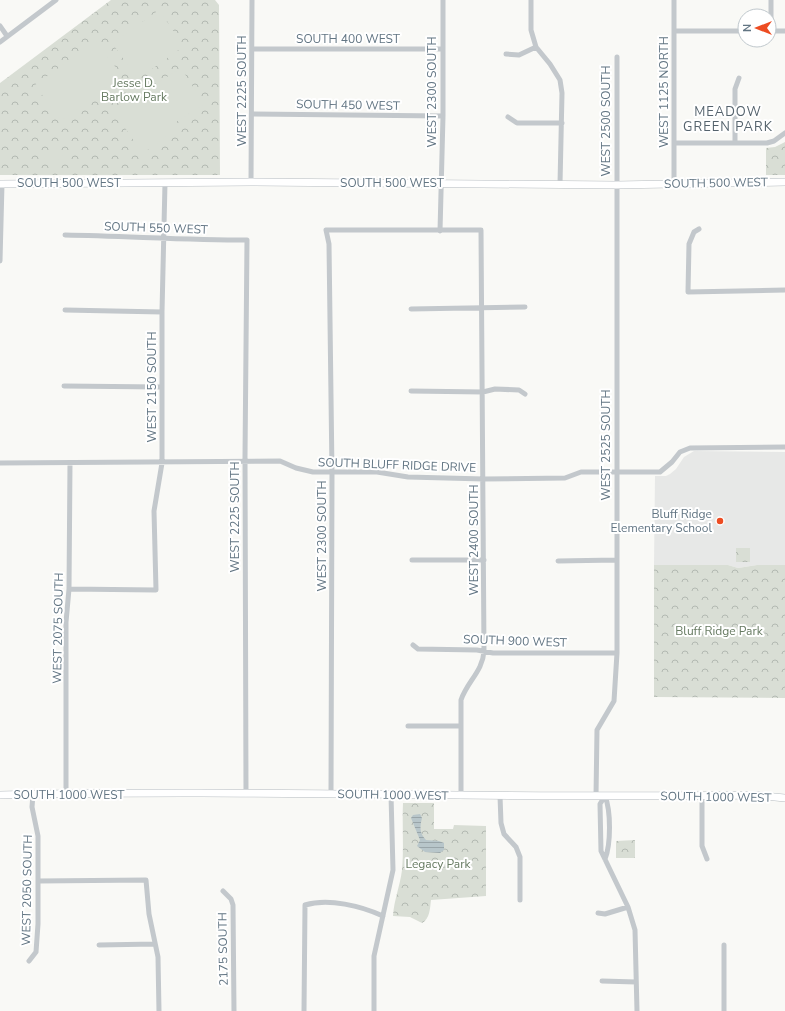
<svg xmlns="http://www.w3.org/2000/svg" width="785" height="1011" viewBox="0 0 785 1011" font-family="'Nunito Sans',sans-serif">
  <defs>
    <pattern id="park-crowns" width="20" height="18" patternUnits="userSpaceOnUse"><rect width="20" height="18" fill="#d9ded5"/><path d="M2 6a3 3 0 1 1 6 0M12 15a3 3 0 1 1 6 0" fill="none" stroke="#b3b9b2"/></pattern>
    <pattern id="water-rules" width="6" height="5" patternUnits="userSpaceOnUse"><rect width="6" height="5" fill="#b8c6ca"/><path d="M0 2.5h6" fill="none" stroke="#99a5a9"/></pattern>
  </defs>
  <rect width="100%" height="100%" fill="#f9f9f6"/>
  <path fill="#e7e8e7" d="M 694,451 L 785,452 L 785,565 L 757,565 L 738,568 L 728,565 L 654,565 L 655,476 L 666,476 L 670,474 L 676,469 L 684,457 Z"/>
  <path fill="url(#park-crowns)" d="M 111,0 L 215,0 L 219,5 L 220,175 L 0,175 L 0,83 Z
    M 785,142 L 785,175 L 766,175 L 766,148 L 775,147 Z
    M 736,548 L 750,548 L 750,562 L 736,562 Z
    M 654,565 L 728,565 L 738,568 L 757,565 L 785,565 L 785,698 L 654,697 Z
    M 403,803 L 434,803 L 434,829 L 453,829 L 454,825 L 486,826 L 486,896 L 431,900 C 430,908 430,919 422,923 L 410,917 L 393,916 C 394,900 400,886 402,870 C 404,848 402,825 403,803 Z
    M 635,840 L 635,858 L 616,858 L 616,841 Z"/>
  <path fill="#d9ded5" d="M 159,10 L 184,46 L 138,79 L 112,43 Z
    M 96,41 L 122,76 L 61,121 L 35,85 Z
    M 181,68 L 204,104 L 176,122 L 177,129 L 146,151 L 140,150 L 119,119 L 121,114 L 118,108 Z
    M 56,148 L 63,156 L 50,166 L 44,158 Z"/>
  <path fill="url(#water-rules)" d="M 420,814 L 422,818 C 420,826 419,833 426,840 L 439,841 L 444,843 L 444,850 L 440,853 L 425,852 L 417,846 L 420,840 L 411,818 L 413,815 Z"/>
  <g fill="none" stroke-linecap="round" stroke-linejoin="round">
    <g stroke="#b6bcc1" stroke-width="8">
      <path id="secondary" d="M 0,184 L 251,182 L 616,185 L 785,182
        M 0,795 C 251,789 503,799 754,795 L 785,798"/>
    </g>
    <path stroke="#c3c8cc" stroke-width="5" d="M 531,0 L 531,30 L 536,47 L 550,64 L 560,80 L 562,93 L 560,184
      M 674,0 L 674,184
      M 0,26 L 7,36
      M 674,31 L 745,31
      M 769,31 L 785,31
      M 771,31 L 771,0
      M 0,42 L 56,0
      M 252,49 L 443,49
      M 506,54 L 519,55 L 536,47
      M 252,114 L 443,116
      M 508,117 L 517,123 L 562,123
      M 674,143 L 767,143 L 774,141 L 785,133
      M 735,143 L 735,89 L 739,78
      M 251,182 L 252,0
      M 699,229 L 694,232 L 689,244 L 688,292 L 785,290
      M 440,231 L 443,116 L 443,0
      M 65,235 C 126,236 186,240 247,240 L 245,457 L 246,794
      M 0,261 L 2,184
      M 411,309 L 525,307
      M 65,310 L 162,312
      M 64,386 L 161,387
      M 411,391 L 483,392 L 495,389 L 519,390 L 525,394
      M 0,463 L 280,461 L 296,468 L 313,472 L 377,472 L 408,477 L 484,479 L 565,478 L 581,472 L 660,472 L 672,462 L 680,452 L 690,448 L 785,447
      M 412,560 L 484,560
      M 558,561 L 616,560
      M 69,589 L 156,590 L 154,511 L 162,463 L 162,312 L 165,183
      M 413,645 L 418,649 L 477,650 L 493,653 L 617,653
      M 408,726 L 460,726
      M 66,794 L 66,622 L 69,589 L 70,463
      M 331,794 L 332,472 L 329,244 L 326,230 L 481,230 L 484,651 C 483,671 467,682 461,700 L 461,796
      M 500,796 L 501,823 L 504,834 L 516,847 L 520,857 L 520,900
      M 596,796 L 597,730 L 614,701 L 617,653 L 617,57
      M 605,796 L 600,804 L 601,851 L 628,907 L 635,930 L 637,1011
      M 605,796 C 611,811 611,844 605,859
      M 702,796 L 702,846 L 707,859
      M 39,881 L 146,880 L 149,914 L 158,957 L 159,1011
      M 223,891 L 231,899 L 233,905 L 234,1011
      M 598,913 L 605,914 L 628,907
      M 99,945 L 155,944
      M 724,945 L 724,1011
      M 29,961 L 36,952 L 38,924 L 38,836 L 32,807 L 33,794
      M 602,981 L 636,982
      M 304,1011 L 305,905 C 329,898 361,906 383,916
      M 374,1011 L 374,956 L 393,870 L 391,795"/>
    <use href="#secondary" stroke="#fff" stroke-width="7"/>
  </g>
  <circle fill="#ed4c22" stroke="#fff" stroke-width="1.5" cx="720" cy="521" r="4"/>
  <g text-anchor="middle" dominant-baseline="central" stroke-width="4" stroke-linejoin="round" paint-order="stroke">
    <g font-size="12" fill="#627583" stroke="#fff">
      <text x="348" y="39">SOUTH 400 WEST</text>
      <text transform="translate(242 91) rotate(-90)">WEST 2225 SOUTH</text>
      <text transform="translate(432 92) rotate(-90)">WEST 2300 SOUTH</text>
      <text transform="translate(664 92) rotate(-90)">WEST 1125 NORTH</text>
      <text transform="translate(348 105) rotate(1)">SOUTH 450 WEST</text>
      <text transform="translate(606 121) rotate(-90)">WEST 2500 SOUTH</text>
      <text x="69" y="183">SOUTH 500 WEST</text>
      <text x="392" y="183">SOUTH 500 WEST</text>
      <text transform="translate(716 183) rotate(-1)">SOUTH 500 WEST</text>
      <text transform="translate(156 228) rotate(2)">SOUTH 550 WEST</text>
      <text transform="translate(152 387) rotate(-90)">WEST 2150 SOUTH</text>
      <text transform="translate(606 445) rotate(-90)">WEST 2525 SOUTH</text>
      <text transform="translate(397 465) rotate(2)">SOUTH BLUFF RIDGE DRIVE</text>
      <text transform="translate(235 517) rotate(-90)">WEST 2225 SOUTH</text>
      <text transform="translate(322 536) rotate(-90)">WEST 2300 SOUTH</text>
      <text transform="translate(474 540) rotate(-90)">WEST 2400 SOUTH</text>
      <text transform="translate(58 628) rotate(-89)">WEST 2075 SOUTH</text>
      <text transform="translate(515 641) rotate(2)">SOUTH 900 WEST</text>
      <text x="69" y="795">SOUTH 1000 WEST</text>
      <text transform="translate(393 795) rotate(1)">SOUTH 1000 WEST</text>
      <text transform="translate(716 797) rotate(1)">SOUTH 1000 WEST</text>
      <text transform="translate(27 890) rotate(-89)">WEST 2050 SOUTH</text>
      <text transform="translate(223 949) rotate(-91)">2175 SOUTH</text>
    </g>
    <g font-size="12" fill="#667a61" stroke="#fff">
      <text x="134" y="83">Jesse D.<tspan x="134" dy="14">Barlow Park</tspan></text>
      <text x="719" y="631">Bluff Ridge Park</text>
      <text x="438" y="864">Legacy Park</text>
    </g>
    <g font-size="12" fill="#627583" stroke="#fff" text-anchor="end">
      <text x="712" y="514">Bluff Ridge<tspan x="712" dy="14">Elementary School</tspan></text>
    </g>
    <g font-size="13" letter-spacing="1" fill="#55636d" stroke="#fff">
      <text x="728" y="112">MEADOW<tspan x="728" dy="15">GREEN PARK</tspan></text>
    </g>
  </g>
  <g transform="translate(757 28) rotate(270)"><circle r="19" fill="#ffffff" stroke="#c0c8cd"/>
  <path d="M0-3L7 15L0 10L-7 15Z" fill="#ed4c22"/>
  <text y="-6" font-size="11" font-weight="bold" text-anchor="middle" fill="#627583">N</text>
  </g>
</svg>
